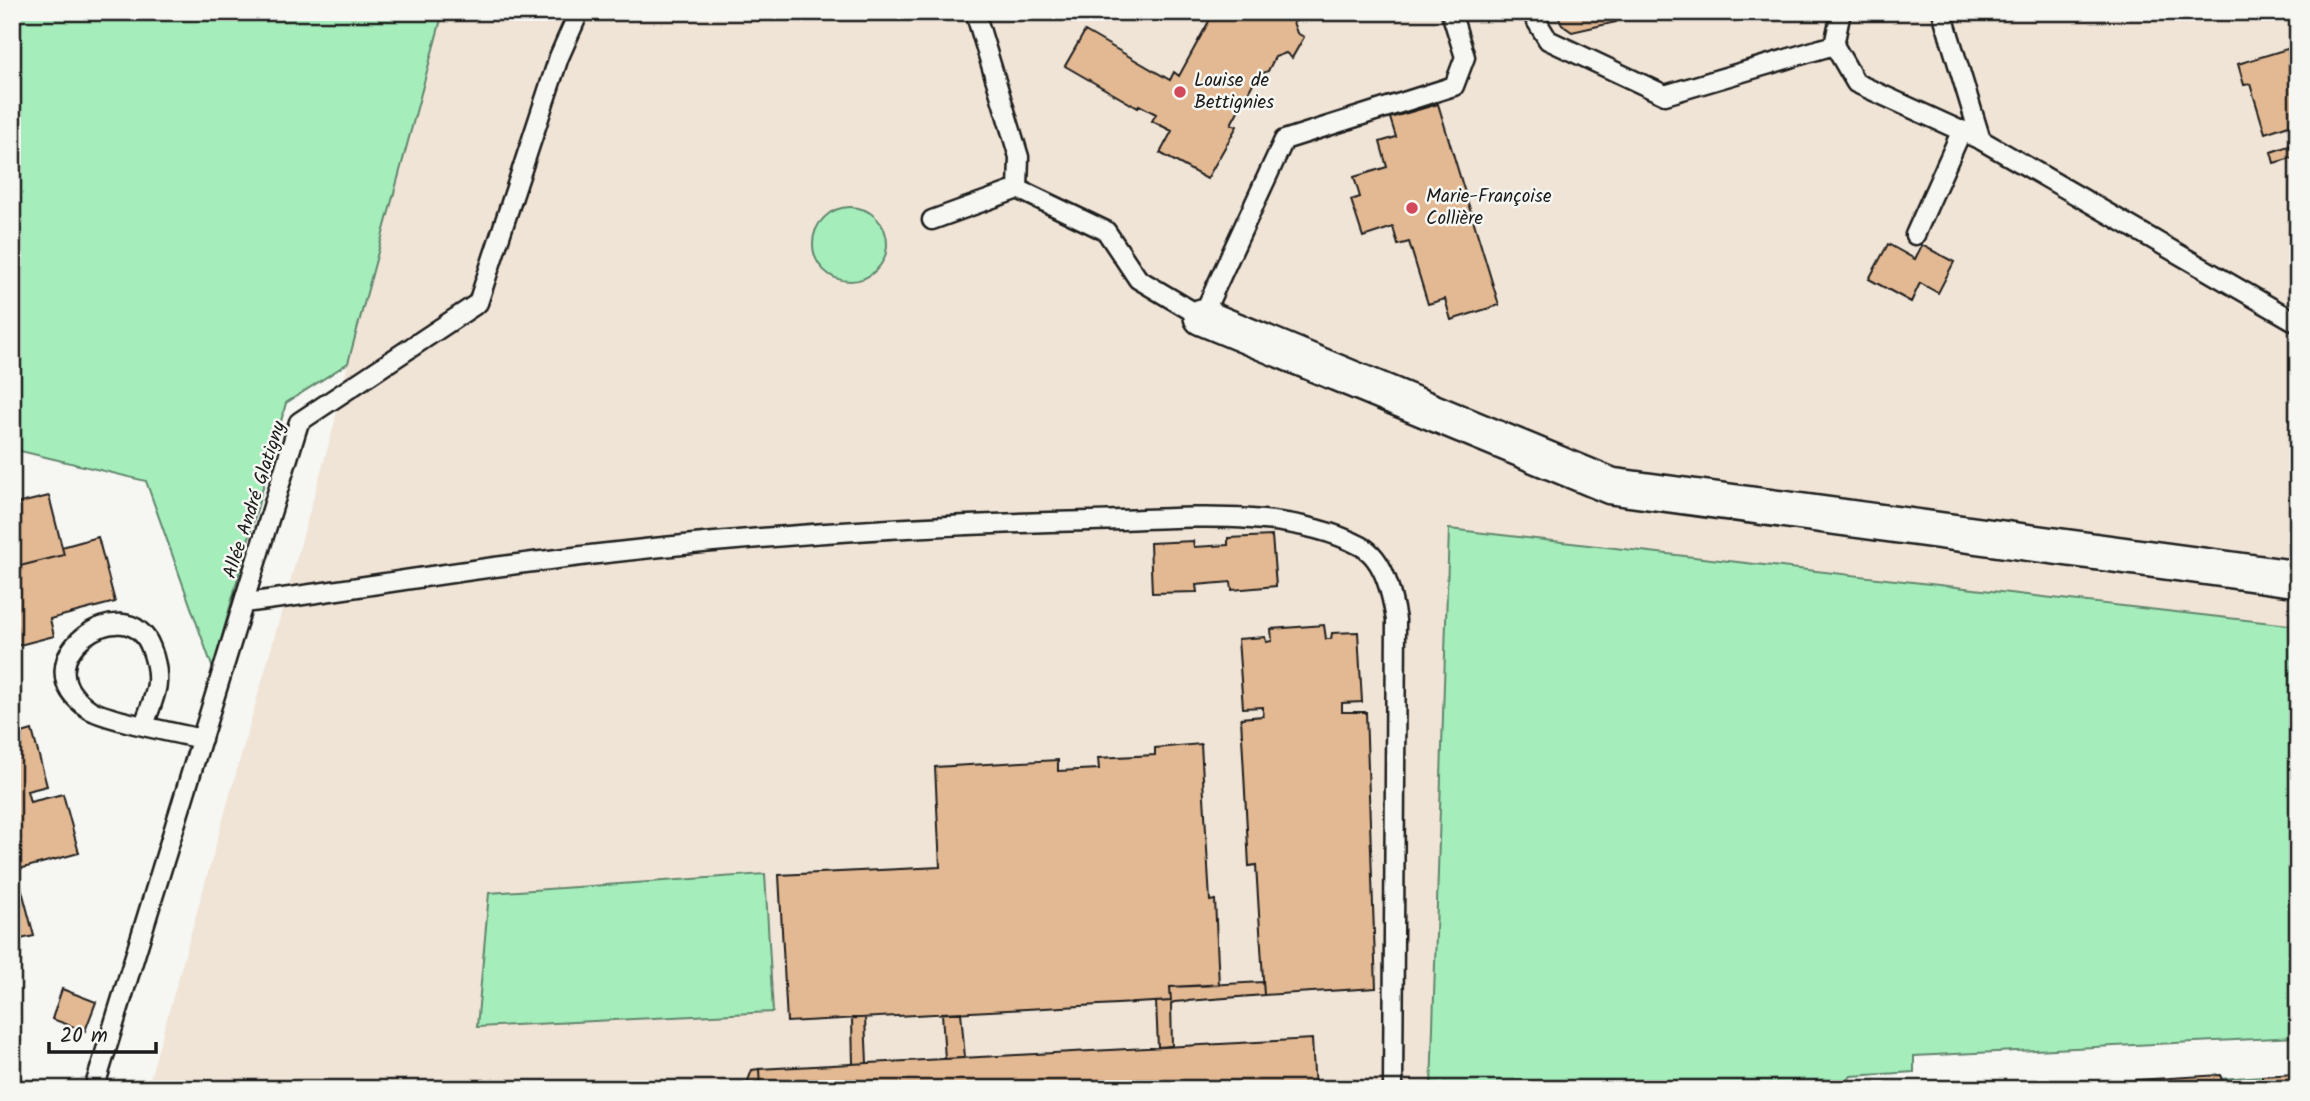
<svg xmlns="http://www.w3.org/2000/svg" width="2310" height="1101" viewBox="0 0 2310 1101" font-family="Kalam,sans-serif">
  <rect width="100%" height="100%" fill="#f6f6f2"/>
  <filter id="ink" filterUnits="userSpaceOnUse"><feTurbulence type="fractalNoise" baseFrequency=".0143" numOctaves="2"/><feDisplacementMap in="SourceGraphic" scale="14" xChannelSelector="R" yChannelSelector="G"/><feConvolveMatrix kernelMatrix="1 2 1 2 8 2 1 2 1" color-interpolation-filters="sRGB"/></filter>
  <g filter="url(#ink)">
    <path fill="#f0e4d6" d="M 443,12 L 2298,12 L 2298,626 L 1449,529 L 1431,1089 L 147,1089 L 333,429 L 348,363 Z"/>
    <path fill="#a5eebc" stroke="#60856c" stroke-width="2" d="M 12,12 L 443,12 L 348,363 L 286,403 L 213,669 L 146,481 L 12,449 Z
      M813 244a37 37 0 1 1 74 0a37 37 0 1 1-74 0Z
      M 1449,529 L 2298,626 L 2298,1037 L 1914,1056 L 1914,1072 L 1851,1076 L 1839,1089 L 1431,1089 Z
      M 765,874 L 773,1012 L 477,1027 L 489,893 Z
      M 2262,1076 L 2262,1089 L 2222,1089 L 2221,1079 Z"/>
    <path fill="#e3b993" stroke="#1c1c1c" stroke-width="2" d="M 1214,12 L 1324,12 L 1293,22 L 1297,33 L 1304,37 L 1292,58 L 1286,53 L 1275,57 L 1268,71 L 1257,76 L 1231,124 L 1237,126 L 1207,179 L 1160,153 L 1172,131 L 1152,121 L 1156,114 L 1139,105 L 1138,108 L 1065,66 L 1085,31 L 1170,80 L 1174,72 L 1179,76 Z
      M 1557,12 L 1613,12 L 1616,22 L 1572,32 L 1562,25 Z
      M 2297,46 L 2298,122 L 2265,133 L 2250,84 L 2244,85 L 2238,64 Z
      M 1438,104 L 1499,305 L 1451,320 L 1445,299 L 1428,304 L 1409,242 L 1398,245 L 1393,227 L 1363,237 L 1351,200 L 1360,197 L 1354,177 L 1387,167 L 1380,142 L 1396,137 L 1390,118 Z
      M 2298,143 L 2298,156 L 2274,163 L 2271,152 Z
      M 1888,244 L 1915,259 L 1922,245 L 1954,262 L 1938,293 L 1920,283 L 1911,302 L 1869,279 Z
      M 49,496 L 64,555 L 12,568 L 12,505 Z
      M 1272,536 L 1276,586 L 1232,590 L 1231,582 L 1196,585 L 1197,592 L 1152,593 L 1150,543 L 1193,541 L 1194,547 L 1228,545 L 1228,538 Z
      M 98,537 L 115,602 L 50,619 L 54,636 L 12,647 L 12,568 L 64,555 L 62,547 Z
      M 1324,625 L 1326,639 L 1331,639 L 1332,633 L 1358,632 L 1362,702 L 1342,703 L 1342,712 L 1366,712 L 1376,988 L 1264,995 L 1256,865 L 1249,866 L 1241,718 L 1263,716 L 1263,707 L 1243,708 L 1238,639 L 1265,637 L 1266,642 L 1272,641 L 1271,629 Z
      M 32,730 L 47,786 L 27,791 L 30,802 L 63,794 L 79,853 L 12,871 L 12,736 Z
      M 1201,744 L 1210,901 L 1215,900 L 1219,985 L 1170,987 L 1171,1001 L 787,1022 L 779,875 L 940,867 L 935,767 L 1058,760 L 1058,771 L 1099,769 L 1098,758 L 1155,755 L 1155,748 Z
      M 19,879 L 34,936 L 12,941 L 12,881 Z
      M 1263,982 L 1264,995 L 1174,1002 L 1171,1004 L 1172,1046 L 1158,1047 L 1156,1002 L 1171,1001 L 1170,987 Z
      M 62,989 L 96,1002 L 85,1031 L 52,1019 Z
      M 961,1012 L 965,1058 L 945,1059 L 942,1013 Z
      M 852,1018 L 865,1018 L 867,1063 L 853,1064 Z
      M 1312,1039 L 1315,1089 L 760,1089 L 759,1069 Z
      M 759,1069 L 760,1089 L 745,1089 L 752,1070 Z
      M 2298,1074 L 2298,1089 L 2262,1089 L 2262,1076 Z
      M 2221,1075 L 2222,1089 L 2025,1087 L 2125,1081 L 2126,1086 L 2136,1085 L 2136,1080 Z"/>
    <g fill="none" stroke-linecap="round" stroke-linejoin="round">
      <g stroke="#1c1c1c" stroke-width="23">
        <path id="service" d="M 975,12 L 1019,157 L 1018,189
          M 1531,12 L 1548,40 L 1665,95 L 1834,45 L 1856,83 L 1981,140
          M 1942,12 L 1981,140 L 2298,323
          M 1834,45 L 1841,12
          M 932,220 L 1018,189 L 1106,231 L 1138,279 L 1202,317 L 1284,140 L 1454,86 L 1465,57 L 1451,12
          M 1915,235 L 1962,130
          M 244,603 C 340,591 436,574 533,562 C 718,538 904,525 1091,521 C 1175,519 1284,506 1361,546 C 1385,559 1392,596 1396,620 L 1393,1089
          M 144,724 C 156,694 163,680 151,648 C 128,584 16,661 89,709 C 103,719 180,734 202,739
          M 94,1089 L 299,422 L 478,303 L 559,57 L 579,12"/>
      </g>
      <g stroke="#1c1c1c" stroke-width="40">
        <path id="minor" d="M 1202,317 L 1611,486 L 2298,579"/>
      </g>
      <use href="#service" stroke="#f6f6f2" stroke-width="18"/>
      <use href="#minor" stroke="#f6f6f2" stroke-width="35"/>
    </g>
  </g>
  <g fill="#d1495b" stroke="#f6f6f2" stroke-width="2.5">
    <circle cx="1180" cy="92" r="7"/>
    <circle cx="1412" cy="208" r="7"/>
  </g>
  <g text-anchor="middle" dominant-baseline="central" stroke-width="5" stroke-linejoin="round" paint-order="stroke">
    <g font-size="19" fill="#1c1c1c" stroke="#f6f6f2" text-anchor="start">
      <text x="1194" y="81">Louise de<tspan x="1194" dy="22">Bettignies</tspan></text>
      <text x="1426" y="197">Marie-Françoise<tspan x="1426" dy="22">Collière</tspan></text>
    </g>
    <g font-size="19" fill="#1c1c1c" stroke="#f6f6f2">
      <text transform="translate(255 500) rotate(-72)">Allée André Glatigny</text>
    </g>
  </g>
  <rect width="2310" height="1101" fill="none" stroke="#f6f6f2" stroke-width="42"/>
  <rect x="21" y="21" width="2268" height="1059" fill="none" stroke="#1c1c1c" stroke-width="2.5" filter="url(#ink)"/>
  <path d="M49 1042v10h107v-10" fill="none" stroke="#1c1c1c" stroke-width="3.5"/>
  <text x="60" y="1042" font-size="21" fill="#1c1c1c" stroke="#f6f6f2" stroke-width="5" paint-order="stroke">20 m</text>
</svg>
